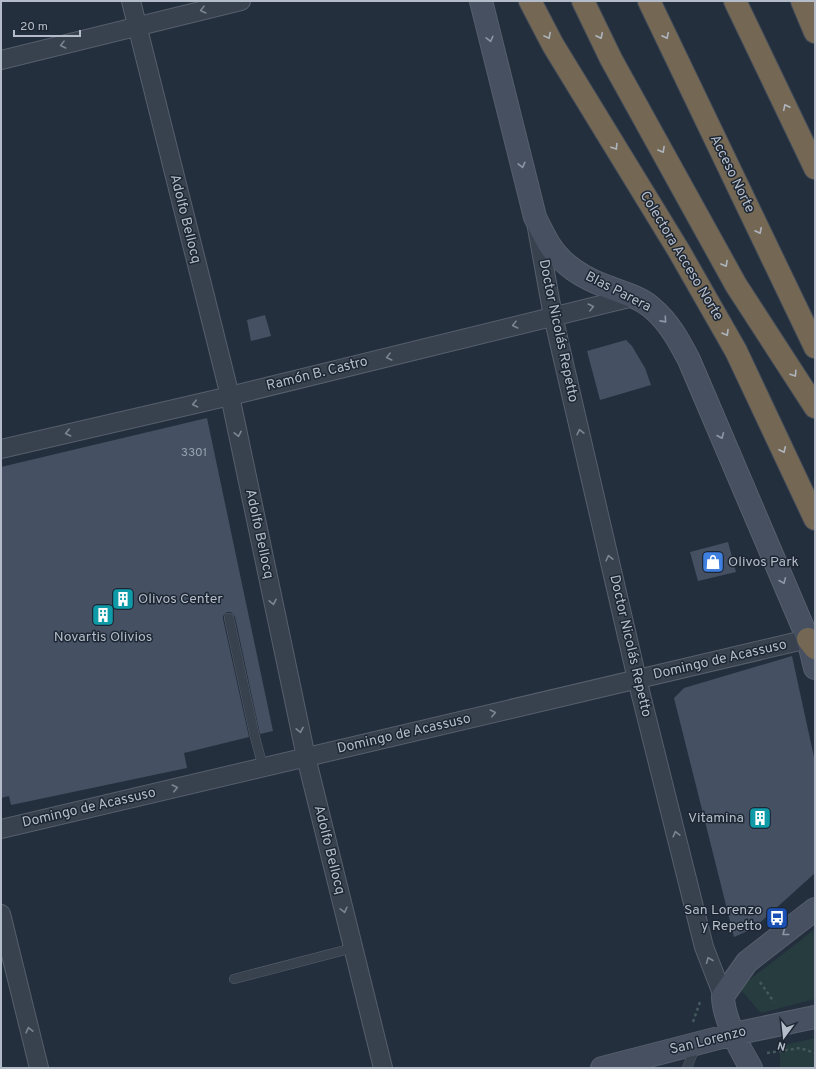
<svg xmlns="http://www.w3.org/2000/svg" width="816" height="1069" viewBox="0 0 816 1069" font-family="Overpass,sans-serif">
  <rect width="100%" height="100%" fill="#242f3e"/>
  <path fill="#263c3f" d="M 815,929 L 815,999 L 761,1013 L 739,988 Z
    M 815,1038 L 815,1068 L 780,1068 L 780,1046 Z"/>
  <path fill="#455162" d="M 265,315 L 271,336 L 251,341 L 247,320 Z
    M 626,340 L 632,346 L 639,358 L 645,368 L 651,385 L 600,400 L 587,351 Z
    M 207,418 L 273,731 L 260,734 L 235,617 L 231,612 L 227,612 L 223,616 L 223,619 L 249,737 L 184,753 L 187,768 L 11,805 L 9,796 L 1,798 L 1,467 Z
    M 728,542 L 736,572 L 698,581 L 690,552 Z
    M 792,656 L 815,762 L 815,873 L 754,928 L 734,937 L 674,698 L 684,688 Z"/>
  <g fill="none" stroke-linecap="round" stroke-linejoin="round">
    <g stroke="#565f6c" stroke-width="10">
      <path id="lane" d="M 229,618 L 255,737 L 263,767
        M 234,979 L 353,948
        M 687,1068 L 696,1045"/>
    </g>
    <g stroke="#565f6c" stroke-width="20">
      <path id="street" d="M 131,1 L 230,396 L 306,757 L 383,1068
        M 1,60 L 241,1
        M 537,228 L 553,316 L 637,679 L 704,947 L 723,996
        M 1,449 L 230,396 L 633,297
        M 1,829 L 808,639
        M 1,914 L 39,1068"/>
    </g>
    <g stroke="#565f6c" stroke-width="24">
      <path id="secondary" d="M 481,1 L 535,217 C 539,226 544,235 549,244 C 562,265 585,279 608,287 C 623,293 640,297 652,308 C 669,322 679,341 689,360 L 808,639 L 815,668
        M 602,1068 L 734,1034 L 815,1017
        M 751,1068 C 740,1050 723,1017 723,996 L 747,962 L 815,909"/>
    </g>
    <g stroke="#434c59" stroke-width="24">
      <path id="highway" d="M 530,1 L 553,45 L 679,251 L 736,351 L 815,519
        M 583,1 L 611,59 L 736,285 L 815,407
        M 649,1 L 815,347
        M 735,1 L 815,168
        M 802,1 L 815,32
        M 808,639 L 815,648"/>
    </g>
    <path stroke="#44595c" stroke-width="2.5" stroke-dasharray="3 3" stroke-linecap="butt" d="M 760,982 L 774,1002
      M 693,1022 L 700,1002
      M 767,1053 L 800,1048 L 815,1053"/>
    <use href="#lane" stroke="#38414e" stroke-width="9"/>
    <use href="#street" stroke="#38414e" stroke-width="18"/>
    <use href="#secondary" stroke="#465061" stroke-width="22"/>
    <use href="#highway" stroke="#746855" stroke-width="22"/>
  </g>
  <defs><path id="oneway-chevron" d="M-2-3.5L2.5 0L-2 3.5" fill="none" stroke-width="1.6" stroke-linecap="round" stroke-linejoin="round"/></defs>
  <g stroke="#7c8592">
    <use href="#oneway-chevron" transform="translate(203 10) rotate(166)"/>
    <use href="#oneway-chevron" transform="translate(63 45) rotate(166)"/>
    <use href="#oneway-chevron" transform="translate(591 307) rotate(-14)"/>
    <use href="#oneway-chevron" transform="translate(515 325) rotate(166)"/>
    <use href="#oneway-chevron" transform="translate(389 357) rotate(166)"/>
    <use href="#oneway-chevron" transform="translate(195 404) rotate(167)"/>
    <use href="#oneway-chevron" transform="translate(580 432) rotate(-103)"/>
    <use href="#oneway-chevron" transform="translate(68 433) rotate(167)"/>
    <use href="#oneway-chevron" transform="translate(238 434) rotate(78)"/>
    <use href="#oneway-chevron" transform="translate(609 558) rotate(-103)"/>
    <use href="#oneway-chevron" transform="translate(273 602) rotate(78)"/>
    <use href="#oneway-chevron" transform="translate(493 713) rotate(-13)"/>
    <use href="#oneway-chevron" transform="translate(300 730) rotate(78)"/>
    <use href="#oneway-chevron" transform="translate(175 788) rotate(-13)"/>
    <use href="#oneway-chevron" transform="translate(676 834) rotate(-104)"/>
    <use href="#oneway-chevron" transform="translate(344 910) rotate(76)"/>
    <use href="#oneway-chevron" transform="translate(709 960) rotate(-112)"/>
    <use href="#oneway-chevron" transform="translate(29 1030) rotate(-104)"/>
  </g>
  <g stroke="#aeb4bd">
    <use href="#oneway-chevron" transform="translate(548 36) rotate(62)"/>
    <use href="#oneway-chevron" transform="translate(600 36) rotate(64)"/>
    <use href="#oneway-chevron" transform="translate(666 36) rotate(64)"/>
    <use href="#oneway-chevron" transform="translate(786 107) rotate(-116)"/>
    <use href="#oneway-chevron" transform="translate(615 147) rotate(58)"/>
    <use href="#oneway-chevron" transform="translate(662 150) rotate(61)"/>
    <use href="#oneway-chevron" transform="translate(759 231) rotate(64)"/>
    <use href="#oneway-chevron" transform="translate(725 264) rotate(61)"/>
    <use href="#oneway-chevron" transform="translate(726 333) rotate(60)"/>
    <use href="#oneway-chevron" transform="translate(794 374) rotate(57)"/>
    <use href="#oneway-chevron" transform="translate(783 450) rotate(65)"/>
  </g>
  <g stroke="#8e96a5">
    <use href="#oneway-chevron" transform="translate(490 39) rotate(76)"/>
    <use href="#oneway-chevron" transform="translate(522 165) rotate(76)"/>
    <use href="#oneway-chevron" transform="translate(664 320) rotate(48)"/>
    <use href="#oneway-chevron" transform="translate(721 436) rotate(67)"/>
    <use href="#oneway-chevron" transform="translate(783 581) rotate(67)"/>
    <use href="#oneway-chevron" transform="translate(785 933) rotate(142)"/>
  </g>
  <defs>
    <g id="shop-square" transform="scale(1.15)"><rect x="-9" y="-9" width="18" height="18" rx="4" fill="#3f7fe0" stroke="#1d2633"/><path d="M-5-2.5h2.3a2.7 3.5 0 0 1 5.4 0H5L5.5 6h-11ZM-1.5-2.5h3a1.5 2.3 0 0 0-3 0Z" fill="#fff"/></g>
    <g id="building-square" transform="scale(1.15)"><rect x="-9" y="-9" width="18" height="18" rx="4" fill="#0f9aa8" stroke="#1d2633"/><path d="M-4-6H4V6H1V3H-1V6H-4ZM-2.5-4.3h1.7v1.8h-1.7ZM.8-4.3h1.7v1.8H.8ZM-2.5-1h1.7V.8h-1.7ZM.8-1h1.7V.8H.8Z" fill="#fff"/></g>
    <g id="bus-square" transform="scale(1.15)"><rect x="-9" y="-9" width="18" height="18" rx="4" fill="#1a4fb4" stroke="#1d2633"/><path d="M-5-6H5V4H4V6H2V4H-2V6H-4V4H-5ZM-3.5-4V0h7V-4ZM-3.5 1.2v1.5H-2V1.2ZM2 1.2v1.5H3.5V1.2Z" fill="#fff"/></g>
  </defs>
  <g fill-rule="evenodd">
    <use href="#shop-square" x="713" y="562"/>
    <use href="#building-square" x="123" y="599"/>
    <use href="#building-square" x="103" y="615"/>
    <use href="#building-square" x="760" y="818"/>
    <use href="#bus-square" x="777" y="918"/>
  </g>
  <g text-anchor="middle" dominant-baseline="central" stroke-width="3" stroke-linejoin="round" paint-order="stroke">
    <g font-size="12" fill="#98a1af">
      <text x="194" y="453">3301</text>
    </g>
    <g font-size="14" fill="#b4bcc9" stroke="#1d2633">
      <text transform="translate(732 174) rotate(64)">Acceso Norte</text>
      <text transform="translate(185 219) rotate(76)">Adolfo Bellocq</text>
      <text transform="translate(681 256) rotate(59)">Colectora Acceso Norte</text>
      <text transform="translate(618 292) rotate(27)">Blas Parera</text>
      <text transform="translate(558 331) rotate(78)">Doctor Nicolás Repetto</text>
      <text transform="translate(317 374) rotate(-14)">Ramón B. Castro</text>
      <text transform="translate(259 534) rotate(78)">Adolfo Bellocq</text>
      <text transform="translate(630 646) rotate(77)">Doctor Nicolás Repetto</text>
      <text transform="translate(720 660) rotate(-13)">Domingo de Acassuso</text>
      <text transform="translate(404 734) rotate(-13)">Domingo de Acassuso</text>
      <text transform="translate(89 808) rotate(-13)">Domingo de Acassuso</text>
      <text transform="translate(329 850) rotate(76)">Adolfo Bellocq</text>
      <text transform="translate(708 1041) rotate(-14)">San Lorenzo</text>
    </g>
    <g font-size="14" fill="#b4bcc9" stroke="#1d2633" text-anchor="start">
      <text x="728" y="562">Olivos Park</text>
      <text x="138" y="599">Olivos Center</text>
      <text x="103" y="637" text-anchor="middle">Novartis Olivios</text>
      <text x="744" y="818" text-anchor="end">Vitamina</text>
      <text x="762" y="910" text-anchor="end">San Lorenzo<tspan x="762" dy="16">y Repetto</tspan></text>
    </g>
  </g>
  <rect width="816" height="1069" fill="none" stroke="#b4bcc9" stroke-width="4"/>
  <g transform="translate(784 1037) rotate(195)" stroke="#1d2633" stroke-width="3" paint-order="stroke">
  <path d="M0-3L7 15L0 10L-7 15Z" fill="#b4bcc9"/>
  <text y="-6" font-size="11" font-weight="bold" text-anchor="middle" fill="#b4bcc9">N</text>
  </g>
  <path d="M14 30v6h66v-6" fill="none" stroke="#b4bcc9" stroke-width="2"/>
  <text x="20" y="30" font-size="12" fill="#b4bcc9" stroke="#1d2633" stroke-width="3" paint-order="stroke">20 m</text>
</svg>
